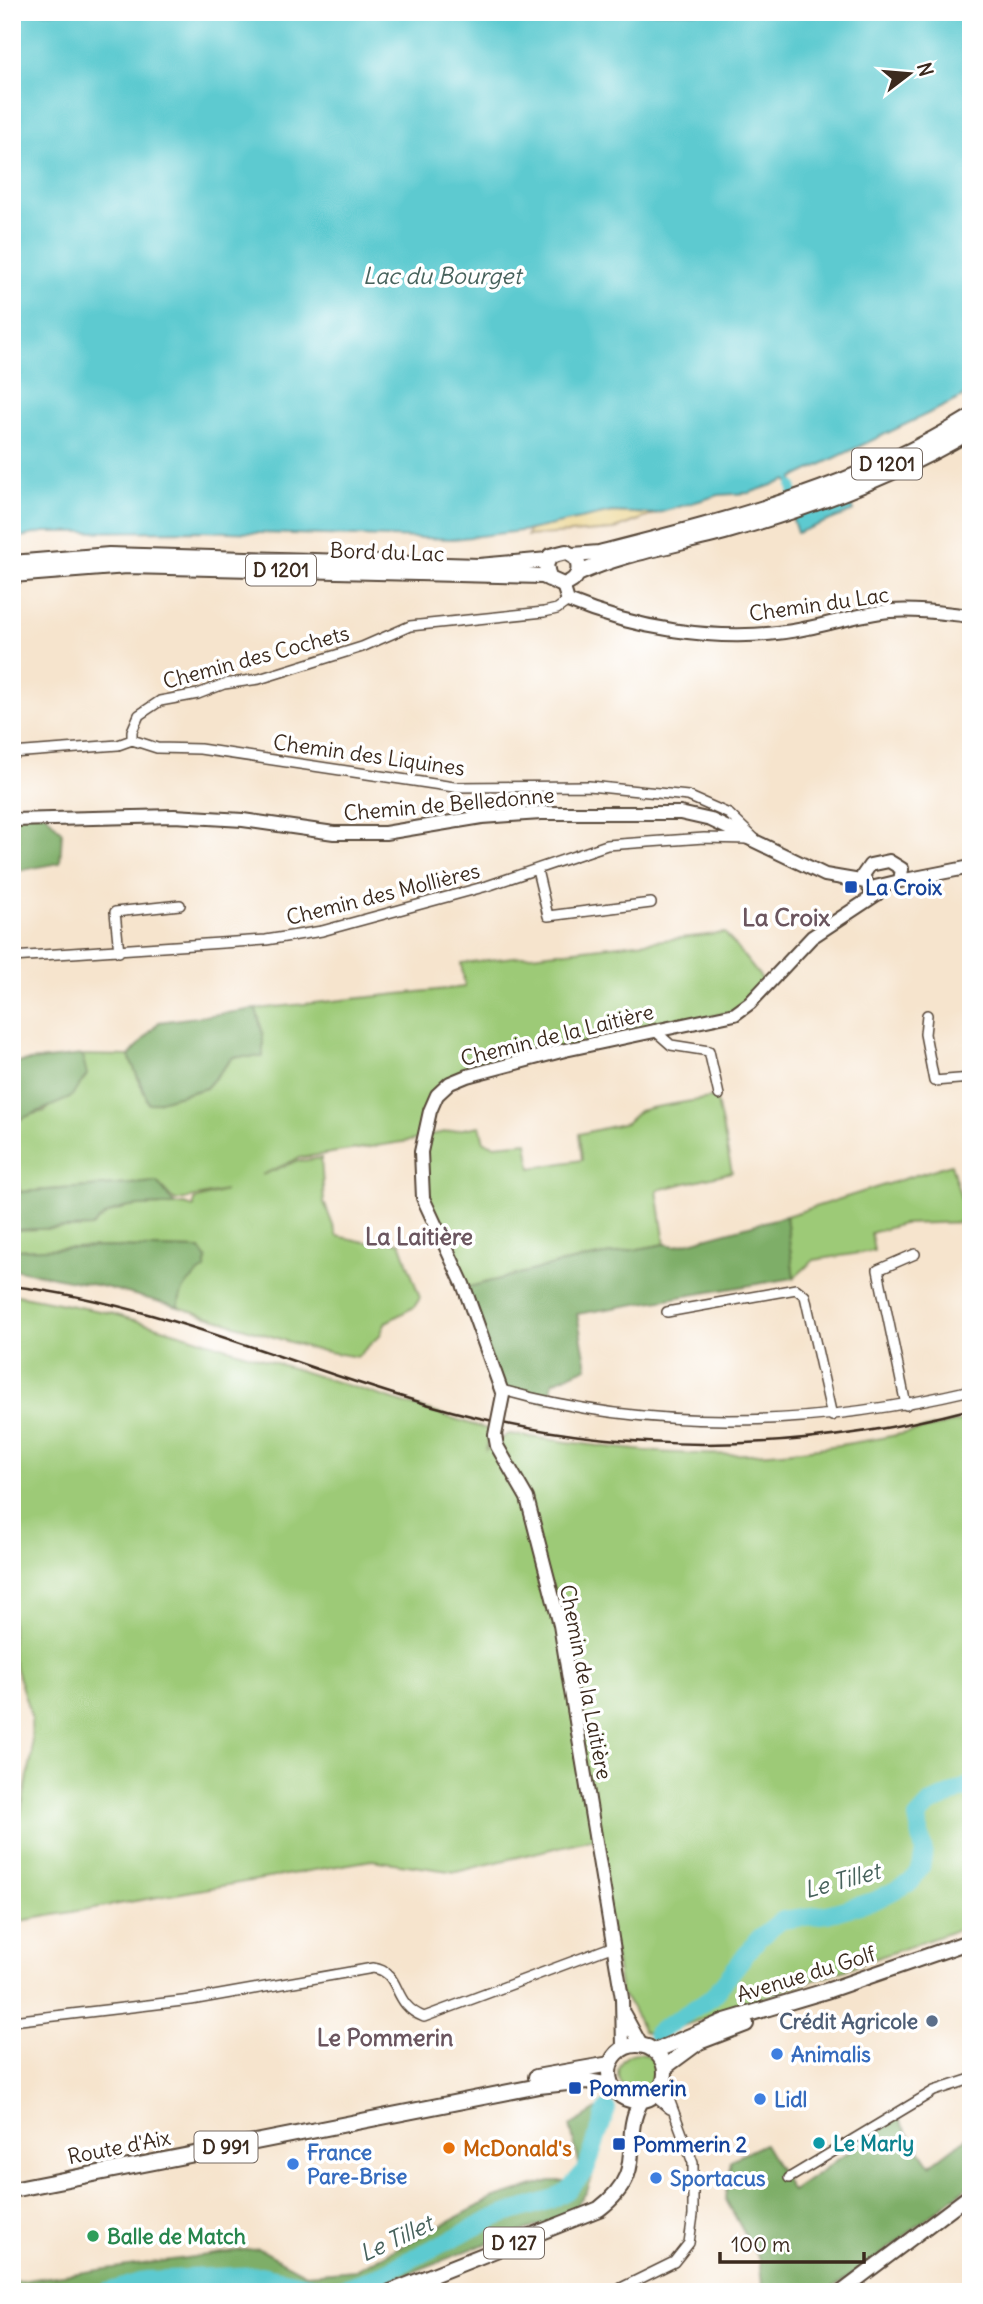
<svg xmlns="http://www.w3.org/2000/svg" width="983" height="2304" viewBox="0 0 983 2304" font-family="Delius,sans-serif">
  <rect width="100%" height="100%" fill="#fff"/>
  <filter id="ink" filterUnits="userSpaceOnUse"><feTurbulence type="fractalNoise" baseFrequency=".0143" numOctaves="2"/><feDisplacementMap in="SourceGraphic" scale="14" xChannelSelector="R" yChannelSelector="G"/><feConvolveMatrix kernelMatrix="1 2 1 2 8 2 1 2 1" color-interpolation-filters="sRGB"/></filter>
  <filter id="wash" filterUnits="userSpaceOnUse"><feTurbulence type="fractalNoise" baseFrequency=".00686" numOctaves="4" result="noise"/><feDisplacementMap in="SourceGraphic" scale="28" xChannelSelector="R" yChannelSelector="G"/><feGaussianBlur stdDeviation="1.57" result="paint"/><feColorMatrix in="noise" values="0 0 0 0 0 0 0 0 0 0 0 0 0 0 0 0 0 1.4 0 .05"/><feComposite in="paint" operator="in"/></filter>
  <g filter="url(#wash)">
    <rect width="100%" height="100%" fill="#f6e4cd"/>
    <path fill="#9dca77" stroke="#6c7a4a" stroke-width="2" d="M 725,933 L 766,984 L 743,1009 L 448,1079 L 437,1095 L 429,1135 L 480,1126 L 484,1142 L 495,1145 L 527,1142 L 531,1168 L 582,1160 L 579,1134 L 626,1123 L 639,1111 L 650,1108 L 716,1097 L 732,1172 L 657,1190 L 665,1244 L 562,1263 L 465,1288 L 423,1198 L 422,1139 L 299,1158 L 262,1175 L 294,1162 L 321,1158 L 324,1202 L 337,1236 L 365,1242 L 400,1242 L 420,1298 L 414,1307 L 386,1322 L 380,1335 L 357,1357 L 312,1349 L 178,1307 L 180,1294 L 200,1249 L 106,1247 L 12,1250 L 12,1230 L 92,1227 C 114,1199 152,1208 184,1204 L 194,1207 L 194,1200 L 225,1191 L 175,1201 L 157,1182 L 20,1192 L 12,1158 L 12,1123 L 25,1116 L 45,1111 L 87,1075 L 82,1055 L 129,1056 L 149,1104 L 206,1088 L 233,1057 L 263,1035 L 256,1009 L 465,987 L 461,963 Z
      M 951,1164 L 968,1222 L 902,1224 L 871,1233 L 874,1251 L 814,1260 L 794,1278 L 786,1216 Z
      M 12,1294 L 110,1313 L 183,1334 L 490,1430 L 486,1450 L 508,1434 C 594,1446 682,1459 770,1453 C 838,1448 905,1434 971,1419 L 971,1925 L 654,2036 L 643,2031 L 631,2006 L 621,1994 L 596,1838 L 456,1872 L 372,1860 L 14,1922 L 12,1837 L 20,1817 L 32,1755 L 31,1716 L 12,1657 Z
      M618 2073a20 20 0 1 1 40 0a20 20 0 1 1-40 0Z"/>
    <path fill="#7eae68" stroke="#5c6c43" stroke-width="2" d="M 41,809 L 62,832 L 60,863 L 12,872 L 12,811 Z
      M 256,1009 L 263,1035 L 263,1057 L 233,1057 L 206,1088 L 149,1104 L 129,1056 L 159,1022 Z
      M 82,1055 L 87,1075 L 70,1098 L 12,1123 L 12,1063 Z
      M 157,1182 L 175,1205 C 145,1206 112,1202 92,1227 L 12,1230 L 12,1198 L 20,1192 Z
      M 786,1216 L 794,1278 L 577,1314 L 587,1367 L 553,1382 L 548,1403 L 502,1390 L 465,1288 L 562,1263 L 665,1244 L 675,1246 Z
      M 106,1247 L 200,1249 L 207,1259 L 205,1269 C 189,1280 181,1288 178,1307 L 105,1287 L 12,1269 L 12,1250 Z
      M 600,2108 L 610,2116 L 587,2192 L 567,2216 L 474,2248 L 390,2281 L 373,2292 L 12,2292 L 12,2282 L 258,2248 L 306,2274 L 356,2270 L 492,2199 L 550,2181 L 570,2181 L 581,2171 L 570,2126 Z
      M 898,2118 L 930,2165 L 971,2134 L 971,2184 L 874,2260 L 826,2292 L 763,2292 L 759,2260 L 725,2198 L 731,2160 L 764,2144 L 792,2191 Z"/>
    <path fill="#eeda9e" stroke="#94825e" stroke-width="2" d="M 612,512 L 655,514 L 613,530 L 527,536 L 529,530 Z"/>
    <path fill="#5dcad0" stroke="#4c7a77" stroke-width="2" d="M 12,12 L 971,12 L 971,389 L 961,398 L 793,478 L 793,486 L 790,487 L 787,480 L 749,493 L 719,495 L 655,514 L 612,512 L 529,530 L 454,539 L 198,531 L 44,532 L 12,539 Z
      M 849,497 L 854,511 L 797,533 L 792,517 Z"/>
    <g fill="none" stroke-linecap="round" stroke-linejoin="round">
      <path stroke="#5dcad0" stroke-width="10" d="M 792,486 L 796,504"/>
      <path stroke="#5dcad0" stroke-width="18" d="M 656,2033 L 712,1997 L 759,1938 L 782,1920 L 827,1914 L 874,1901 L 911,1882 L 921,1867 L 924,1852 L 917,1818 L 930,1804 L 971,1785
        M 107,2292 L 146,2280 L 261,2275 L 334,2291 L 373,2278 L 496,2217 L 551,2200 L 567,2191 L 586,2170 L 607,2109"/>
    </g>
  </g>
  <g filter="url(#ink)">
    <g fill="none" stroke-linecap="round" stroke-linejoin="round">
      <g stroke="#574638" stroke-width="12">
        <path id="street" d="M 132,740 L 157,748 L 200,749 L 454,787 L 589,786 L 688,796 L 729,814 L 755,839
          M 132,740 L 132,731 L 139,715 L 160,701 L 198,694 L 224,684 L 259,679 L 362,647 L 410,626 L 544,612 L 557,609 L 568,601
          M 12,753 L 118,745 L 132,740
          M 537,870 L 548,916 L 651,903
          M 119,952 L 115,912 L 180,905
          M 12,957 L 266,940 L 322,931 L 487,886 L 607,845 L 704,838 L 748,839
          M 927,1015 L 925,1034 L 934,1081 L 971,1078
          M 654,1030 L 671,1045 L 709,1051 L 719,1095
          M 667,1312 L 796,1289 L 805,1296 L 832,1416
          M 502,1390 C 657,1433 815,1427 971,1390
          M 906,1405 L 878,1270 L 915,1254
          M 12,2021 L 191,2000 L 373,1968 C 403,1972 390,2004 424,2017 L 614,1946
          M 654,2096 L 670,2109
          M 789,2178 L 934,2091 L 971,2079
          M 613,2292 L 674,2262 L 689,2243 L 693,2215 L 693,2163 L 663,2083"/>
      </g>
      <g stroke="#574638" stroke-width="16">
        <path id="secondary" d="M 563,585 L 568,601 C 633,628 715,642 785,632 C 820,628 855,614 890,611 C 917,609 944,613 971,616
          M 12,820 L 174,816 L 243,820 L 334,833 L 385,833 L 482,817 L 541,813 L 680,813 L 711,820 L 825,875 L 866,882
          M 900,881 L 971,867
          M 869,888 L 863,875 L 870,865 L 889,861 L 902,869 L 900,881 L 875,887
          M 503,1395 L 463,1284 L 423,1198 L 421,1152 L 430,1111 L 437,1095 L 450,1083 L 467,1076 L 565,1050 L 735,1014 L 750,1003 L 812,937 L 877,894 L 881,888
          M 495,1435 L 497,1446 L 527,1498 L 560,1625 L 622,1998 L 623,2048
          M 624,2014 L 641,2045
          M 841,2292 L 971,2194"/>
      </g>
      <g stroke="#574638" stroke-width="18">
        <path id="primary" d="M 573,555 L 599,553 C 728,520 857,488 971,417
          M 12,563 L 109,555 L 479,566 L 548,560
          M 578,574 C 624,552 679,545 728,531 C 813,507 896,476 971,431
          M 12,575 L 127,566 L 543,576 L 563,585 C 577,581 582,571 576,558 L 566,552 L 550,556 L 546,565 L 549,579
          M609 2073a28 28 0 1 1 56 0a28 28 0 1 1-56 0Z
          M 655,2051 L 725,2021 L 829,1990 L 971,1941
          M 665,2067 L 699,2042 L 746,2024
          M 536,2077 L 610,2064
          M 12,2190 L 539,2086 L 587,2081 L 611,2085
          M 390,2292 L 599,2209 C 651,2169 618,2142 641,2101"/>
      </g>
      <use href="#street" stroke="#fff" stroke-width="9"/>
      <use href="#secondary" stroke="#fff" stroke-width="12"/>
      <use href="#primary" stroke="#fff" stroke-width="14"/>
      <path stroke="#3b2a1e" stroke-width="2.5" d="M 12,1286 C 157,1303 294,1367 433,1406 C 609,1456 794,1456 971,1409"/>
      <g stroke="#574638" stroke-width="16" stroke-linecap="butt">
        <path id="secondary-bridge" d="M 495,1435 L 503,1395"/>
      </g>
      <use href="#secondary-bridge" stroke="#fff" stroke-width="12"/>
    </g>
  </g>
  <g fill="#1a4fb4" stroke="#fff" stroke-width="2.5">
    <rect x="844" y="880" width="14" height="14" rx="3.5"/>
    <rect x="568" y="2081" width="14" height="14" rx="3.5"/>
    <rect x="612" y="2137" width="14" height="14" rx="3.5"/>
  </g>
  <circle fill="#5c6f8a" stroke="#fff" stroke-width="2.5" cx="932" cy="2021" r="7"/>
  <g fill="#3f7fe0" stroke="#fff" stroke-width="2.5">
    <circle cx="777" cy="2054" r="7"/>
    <circle cx="760" cy="2099" r="7"/>
    <circle cx="293" cy="2164" r="7"/>
    <circle cx="656" cy="2178" r="7"/>
  </g>
  <circle fill="#0f9aa8" stroke="#fff" stroke-width="2.5" cx="819" cy="2143" r="7"/>
  <circle fill="#e8710a" stroke="#fff" stroke-width="2.5" cx="449" cy="2148" r="7"/>
  <circle fill="#2e9e5b" stroke="#fff" stroke-width="2.5" cx="93" cy="2236" r="7"/>
  <g text-anchor="middle" dominant-baseline="central" stroke-width="7" stroke-linejoin="round" paint-order="stroke">
    <g fill="#fff" stroke="#766a62" stroke-width="2">
      <rect x="852" y="448.5" width="70" height="31" rx="5"/>
      <rect x="246" y="554.5" width="70" height="31" rx="5"/>
      <rect x="194.5" y="2131.5" width="63" height="31" rx="5"/>
      <rect x="484" y="2227.5" width="60" height="31" rx="5"/>
    </g>
    <g font-size="19" font-weight="bold" fill="#3b2a1e">
      <text x="887" y="464">D 1201</text>
      <text x="281" y="570">D 1201</text>
      <text x="226" y="2147">D 991</text>
      <text x="514" y="2243">D 127</text>
    </g>
    <g font-size="21" fill="#3b2a1e" stroke="#fff">
      <text transform="translate(387 552) rotate(2)">Bord du Lac</text>
      <text transform="translate(819 604) rotate(-8)">Chemin du Lac</text>
      <text transform="translate(256 657) rotate(-15)">Chemin des Cochets</text>
      <text transform="translate(369 755) rotate(8)">Chemin des Liquines</text>
      <text transform="translate(449 804) rotate(-5)">Chemin de Belledonne</text>
      <text transform="translate(383 894) rotate(-14)">Chemin des Mollières</text>
      <text transform="translate(557 1035) rotate(-14)">Chemin de la Laitière</text>
      <text transform="translate(586 1682) rotate(79)">Chemin de la Laitière</text>
      <text transform="translate(806 1974) rotate(-17)">Avenue du Golf</text>
      <text transform="translate(119 2147) rotate(-11)">Route d'Aix</text>
    </g>
    <g font-size="21" font-weight="bold" fill="#164399" stroke="#fff" text-anchor="start">
      <text x="865" y="887">La Croix</text>
      <text x="589" y="2088">Pommerin</text>
      <text x="633" y="2144">Pommerin 2</text>
    </g>
    <g font-size="21" font-weight="bold" fill="#4e5e75" stroke="#fff" text-anchor="end">
      <text x="918" y="2021">Crédit Agricole</text>
    </g>
    <g font-size="21" font-weight="bold" fill="#366cbe" stroke="#fff" text-anchor="start">
      <text x="791" y="2054">Animalis</text>
      <text x="774" y="2099">Lidl</text>
      <text x="307" y="2152">France<tspan x="307" dy="24">Pare-Brise</tspan></text>
      <text x="670" y="2178">Sportacus</text>
    </g>
    <g font-size="21" font-weight="bold" fill="#0d838f" stroke="#fff" text-anchor="start">
      <text x="833" y="2143">Le Marly</text>
    </g>
    <g font-size="21" font-weight="bold" fill="#c56008" stroke="#fff" text-anchor="start">
      <text x="463" y="2148">McDonald's</text>
    </g>
    <g font-size="21" font-weight="bold" fill="#27864d" stroke="#fff" text-anchor="start">
      <text x="107" y="2236">Balle de Match</text>
    </g>
    <g font-size="23" font-style="italic" fill="#47625c" stroke="#fff">
      <text x="442" y="275">Lac du Bourget</text>
      <text transform="translate(842 1880) rotate(-15)">Le Tillet</text>
      <text transform="translate(396 2238) rotate(-25)">Le Tillet</text>
    </g>
    <g font-size="23" font-weight="bold" fill="#6b565f" stroke="#fff">
      <text x="419" y="1236">La Laitière</text>
      <text x="385" y="2037">Le Pommerin</text>
    </g>
    <g font-size="24" font-weight="bold" fill="#6b565f" stroke="#fff">
      <text x="786" y="917">La Croix</text>
    </g>
  </g>
  <rect width="983" height="2304" fill="none" stroke="#fff" stroke-width="42"/>
  <g transform="translate(909 74) rotate(74)" stroke="#ffffff" stroke-width="5" paint-order="stroke">
  <path d="M0-5L12 26L0 18L-12 26Z" fill="#3b2a1e"/>
  <text y="-10" font-size="19" font-weight="bold" text-anchor="middle" fill="#3b2a1e">N</text>
  </g>
  <path d="M720 2252v10h144v-10" fill="none" stroke="#3b2a1e" stroke-width="3.5"/>
  <text x="731" y="2252" font-size="21" fill="#3b2a1e" stroke="#ffffff" stroke-width="5" paint-order="stroke">100 m</text>
</svg>
